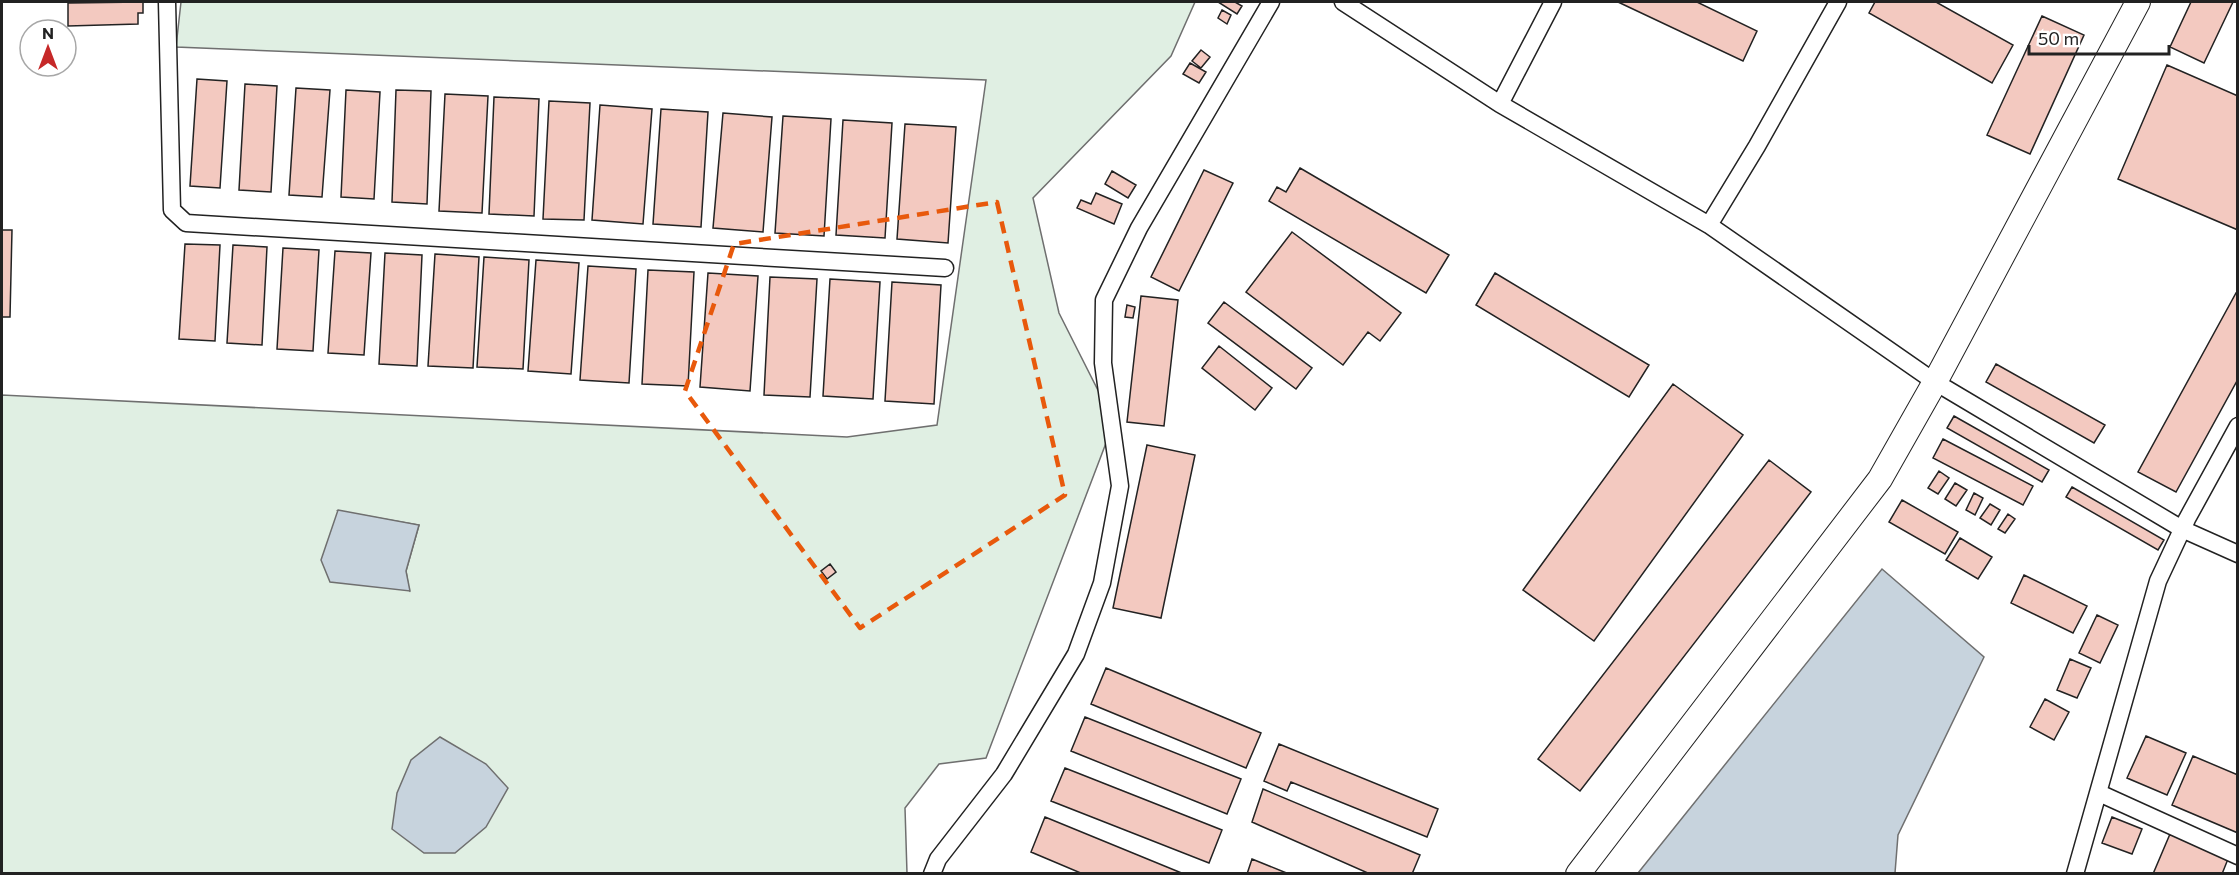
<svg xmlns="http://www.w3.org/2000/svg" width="2239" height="875" viewBox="0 0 2239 875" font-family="Commissioner,sans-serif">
  <rect width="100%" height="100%" fill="#fff"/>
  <path fill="#e0efe3" stroke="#6f6f6f" stroke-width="1.5" fill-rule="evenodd" d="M 181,2 L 1195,2 L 1171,56 L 1033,198 L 1059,313 L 1114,422 L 986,758 L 939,764 L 905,808 L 907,873 L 2,873 L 2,395 L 847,437 L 937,425 L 986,80 L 176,47 ZM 338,511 L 419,525 L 406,571 L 409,590 Z"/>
  <path fill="#c7d3dd" stroke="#6f6f6f" stroke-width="1.5" d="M 338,510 L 419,525 L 406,571 L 410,591 L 330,582 L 321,560 Z
    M 1882,569 L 1984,657 L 1898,835 L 1895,873 L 1638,873 Z
    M 440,737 L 486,764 L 508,788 L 486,827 L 455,853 L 424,853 L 392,829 L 397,793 L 411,760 Z"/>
  <path fill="#f3c9c0" stroke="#222" stroke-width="1.5" d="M 143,2 L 143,13 L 138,13 L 138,24 L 68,26 L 68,3 Z
    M 1218,2 L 1235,2 L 1242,6 L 1237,14 Z
    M 1618,2 L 1697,2 L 1757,31 L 1743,61 Z
    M 1875,2 L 1936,2 L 2013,45 L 1992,83 L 1869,13 Z
    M 2191,2 L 2233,2 L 2204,63 L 2170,47 Z
    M 1222,10 L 1231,15 L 1227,24 L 1218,18 Z
    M 2042,16 L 2084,35 L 2030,154 L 1987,135 Z
    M 1201,50 L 1210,57 L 1201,68 L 1192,61 Z
    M 1190,63 L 1206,72 L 1199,83 L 1183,74 Z
    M 2167,65 L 2238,96 L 2238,230 L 2118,179 Z
    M 197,79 L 227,81 L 220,188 L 190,186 Z
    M 245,84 L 277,86 L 271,192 L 239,190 Z
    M 296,88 L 330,90 L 322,197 L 289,195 Z
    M 346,90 L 380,92 L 374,199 L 341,197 Z
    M 396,90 L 431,91 L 427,204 L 392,202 Z
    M 445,94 L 488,96 L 482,213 L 439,211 Z
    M 494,97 L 539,99 L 534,216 L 489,214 Z
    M 549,101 L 590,103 L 584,220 L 543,219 Z
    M 600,105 L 652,109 L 643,224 L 592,220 Z
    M 661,109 L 708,112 L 701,227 L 653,224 Z
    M 723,113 L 772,117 L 763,232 L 713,228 Z
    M 783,116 L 831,119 L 824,236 L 775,233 Z
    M 843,120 L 892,123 L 885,238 L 836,235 Z
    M 905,124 L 956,127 L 948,243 L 897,239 Z
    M 1300,168 L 1449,255 L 1426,293 L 1269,201 L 1277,187 L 1286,192 Z
    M 1204,170 L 1233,183 L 1179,291 L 1151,277 Z
    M 1112,171 L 1136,185 L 1128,198 L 1105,184 Z
    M 1096,193 L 1122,204 L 1114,224 L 1077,208 L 1081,200 L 1091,204 Z
    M 2,230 L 12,230 L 10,317 L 2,317 Z
    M 1292,232 L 1401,313 L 1380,341 L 1368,332 L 1343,365 L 1246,292 Z
    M 185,244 L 220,245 L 215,341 L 179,339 Z
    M 233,245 L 267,247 L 262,345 L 227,343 Z
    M 283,248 L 319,250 L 313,351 L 277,349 Z
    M 335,251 L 371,253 L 364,355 L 328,353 Z
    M 385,253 L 422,255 L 417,366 L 379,364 Z
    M 435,254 L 479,257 L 473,368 L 428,366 Z
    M 484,257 L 529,260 L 523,369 L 477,367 Z
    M 536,260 L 579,263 L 571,374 L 528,371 Z
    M 588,266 L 636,269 L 629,383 L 580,380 Z
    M 648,270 L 694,272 L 688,386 L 642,384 Z
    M 708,273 L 758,276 L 750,391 L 700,387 Z
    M 1495,273 L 1649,365 L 1629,397 L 1476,305 Z
    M 770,277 L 817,279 L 810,397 L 764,395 Z
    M 830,279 L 880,282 L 873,399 L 823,396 Z
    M 892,282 L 941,285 L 934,404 L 885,401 Z
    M 2236,293 L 2238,294 L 2238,379 L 2176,492 L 2138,472 Z
    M 1141,296 L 1178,300 L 1164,426 L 1127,422 Z
    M 1224,302 L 1312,368 L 1296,389 L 1208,323 Z
    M 1127,305 L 1135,307 L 1133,318 L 1125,317 Z
    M 1219,346 L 1272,388 L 1255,410 L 1202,368 Z
    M 1996,364 L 2105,425 L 2094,443 L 1986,382 Z
    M 1673,384 L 1743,435 L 1594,641 L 1523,590 Z
    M 1954,416 L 2049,470 L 2042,482 L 1947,428 Z
    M 1943,439 L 2033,486 L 2023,505 L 1933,458 Z
    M 1147,445 L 1195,455 L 1161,618 L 1113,608 Z
    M 1769,460 L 1811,492 L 1580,791 L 1538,759 Z
    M 1939,471 L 1949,478 L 1938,494 L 1928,488 Z
    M 1955,483 L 1967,490 L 1956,506 L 1945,499 Z
    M 2072,487 L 2164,540 L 2158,550 L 2066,497 Z
    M 1974,493 L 1983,498 L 1975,515 L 1966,510 Z
    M 1902,500 L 1958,532 L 1945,554 L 1889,522 Z
    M 1990,504 L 2000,510 L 1991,525 L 1980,518 Z
    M 2008,514 L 2015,519 L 2005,533 L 1998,529 Z
    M 1960,538 L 1992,557 L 1978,579 L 1946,560 Z
    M 830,564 L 836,572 L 827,579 L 821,571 Z
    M 2024,575 L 2087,606 L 2073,633 L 2011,603 Z
    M 2097,615 L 2118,625 L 2100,663 L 2079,653 Z
    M 2070,659 L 2091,668 L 2077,698 L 2057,690 Z
    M 1106,668 L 1261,733 L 1246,768 L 1091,704 Z
    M 2045,699 L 2069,712 L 2054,740 L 2030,727 Z
    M 1085,717 L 1241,779 L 1227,814 L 1071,751 Z
    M 2146,736 L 2186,753 L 2167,795 L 2127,778 Z
    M 1279,744 L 1438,809 L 1427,837 L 1291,782 L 1287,791 L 1264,781 Z
    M 2193,756 L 2238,775 L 2238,833 L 2172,805 Z
    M 1065,768 L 1222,830 L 1209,863 L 1051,801 Z
    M 1263,789 L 1420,855 L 1412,874 L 1370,874 L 1252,822 Z
    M 1045,817 L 1184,874 L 1083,874 L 1031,852 Z
    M 2112,817 L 2142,829 L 2132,854 L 2102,843 Z
    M 2170,834 L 2228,859 L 2222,874 L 2153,874 Z
    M 1252,859 L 1289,874 L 1247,874 Z"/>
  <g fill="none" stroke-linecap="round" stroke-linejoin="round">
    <g stroke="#222" stroke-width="19">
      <path id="street" d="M 167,2 L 172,210 L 186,223 L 945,268
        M 1343,2 L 1500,104 L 1709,225 L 1935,382 L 2182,529 L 2238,554
        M 1500,104 L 1553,2
        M 1709,225 L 1757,146 L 1838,2
        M 2099,793 L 2238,856
        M 932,874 L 938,859 L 1004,774 L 1076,654 L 1102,583 L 1120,486 L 1103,363 L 1104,300 L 1139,228 L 1271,2
        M 2075,874 L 2158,581 L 2187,519 L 2238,426"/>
    </g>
    <g stroke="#222" stroke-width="26">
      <path id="secondary" d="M 1578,874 L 1880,479 L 1935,382 L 2138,2"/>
    </g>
    <use href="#street" stroke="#fff" stroke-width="16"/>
    <use href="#secondary" stroke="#fff" stroke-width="24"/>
  </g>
  <path fill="none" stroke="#e8590c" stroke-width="4.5" stroke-dasharray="12 8" stroke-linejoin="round" d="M 997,202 L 1065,495 L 860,628 L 685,391 L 734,244 Z"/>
  <rect width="2239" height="875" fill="none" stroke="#222222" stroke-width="6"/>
  <g transform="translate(48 48)"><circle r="28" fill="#ffffff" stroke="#a7a7a7" stroke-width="1.5"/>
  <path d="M0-4.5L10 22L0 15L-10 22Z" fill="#c62828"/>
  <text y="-9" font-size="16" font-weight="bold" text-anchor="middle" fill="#222222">N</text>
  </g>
  <path d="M2029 45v9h140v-9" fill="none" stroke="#222222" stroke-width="3"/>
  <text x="2038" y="45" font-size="18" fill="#222222" stroke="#ffffff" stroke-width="4.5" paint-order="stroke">50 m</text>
</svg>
